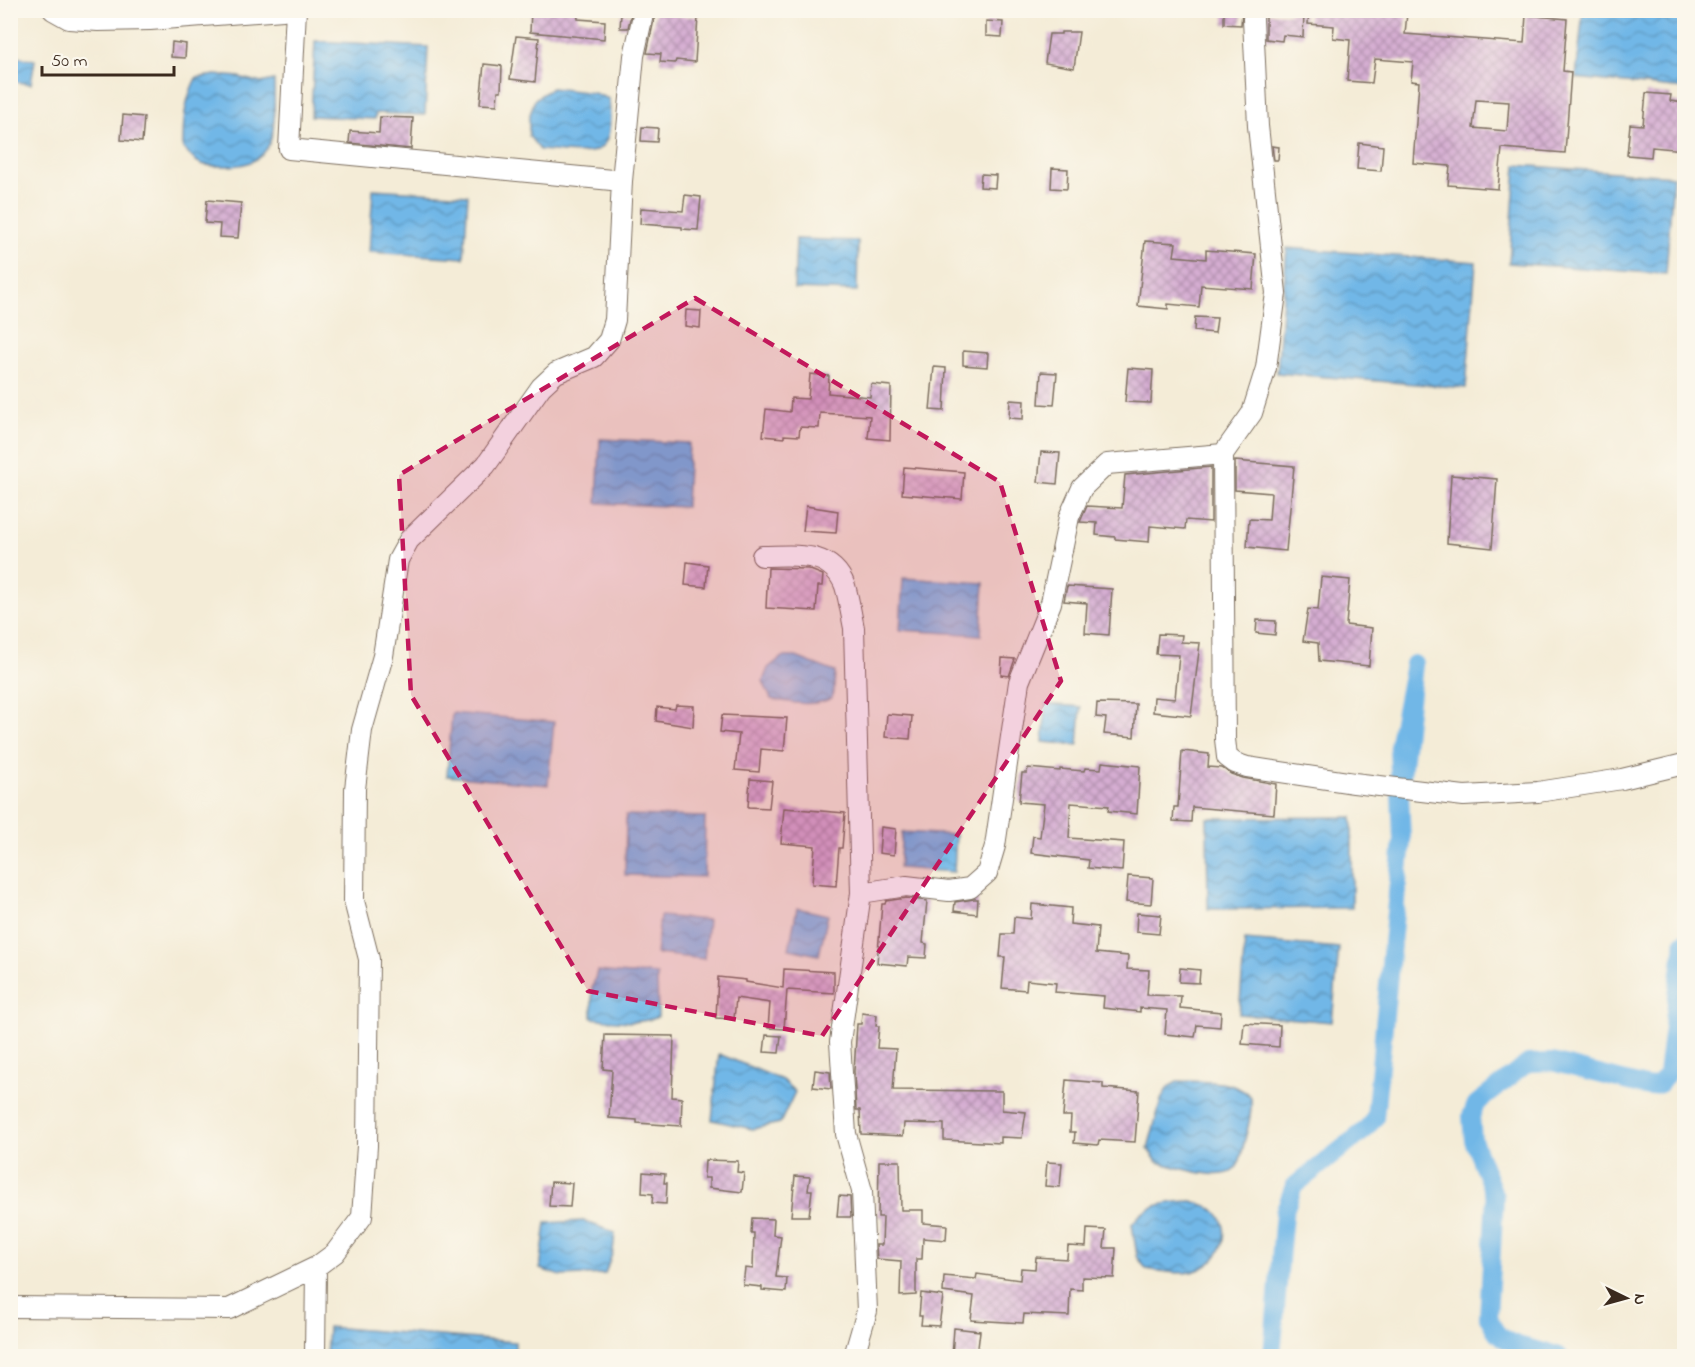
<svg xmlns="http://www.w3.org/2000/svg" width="1695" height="1367" viewBox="0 0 1695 1367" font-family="'Indie Flower',sans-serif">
  <defs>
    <pattern id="water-waves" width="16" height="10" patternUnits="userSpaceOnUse" patternTransform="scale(1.5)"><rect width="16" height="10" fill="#71b7e7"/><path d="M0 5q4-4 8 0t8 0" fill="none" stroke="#5e95bb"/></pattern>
    <pattern id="building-cross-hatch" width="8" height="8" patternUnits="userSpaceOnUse" patternTransform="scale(1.5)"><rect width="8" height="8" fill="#d5add2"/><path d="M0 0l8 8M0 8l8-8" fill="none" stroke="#ae8daa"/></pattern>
  </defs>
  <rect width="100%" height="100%" fill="#fbf7ec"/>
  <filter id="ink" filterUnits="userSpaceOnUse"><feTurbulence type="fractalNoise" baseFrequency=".0167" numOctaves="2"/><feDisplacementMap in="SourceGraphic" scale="12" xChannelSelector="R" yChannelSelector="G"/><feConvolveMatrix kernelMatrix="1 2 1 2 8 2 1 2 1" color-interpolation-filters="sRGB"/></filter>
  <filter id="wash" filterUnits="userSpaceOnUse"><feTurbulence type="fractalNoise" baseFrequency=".008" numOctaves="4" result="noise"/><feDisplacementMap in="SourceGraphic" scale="24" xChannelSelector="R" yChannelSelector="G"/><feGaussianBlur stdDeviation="1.35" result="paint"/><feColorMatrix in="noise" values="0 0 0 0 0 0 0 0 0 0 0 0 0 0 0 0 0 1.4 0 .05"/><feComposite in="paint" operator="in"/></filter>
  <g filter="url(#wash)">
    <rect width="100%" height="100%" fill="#f4ecd7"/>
    <path fill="url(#water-waves)" stroke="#567082" stroke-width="1.5" d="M 1583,11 L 1684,11 L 1684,89 L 1576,78 Z
      M 315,41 L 428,47 L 425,115 L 376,113 L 375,119 L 311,116 Z
      M 11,56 L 35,60 L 31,84 L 11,81 Z
      M 215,75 L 239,77 L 261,83 L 274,80 C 274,121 282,166 227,166 C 203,166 199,167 183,148 C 183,122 184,102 196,78 Z
      M 552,88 L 594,93 L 609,99 C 615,163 594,154 540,150 L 529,136 L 529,118 L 535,99 Z
      M 1516,165 L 1673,176 L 1666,274 L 1509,263 Z
      M 373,189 L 468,195 L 464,258 L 369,252 Z
      M 796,239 L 858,241 L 857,291 L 794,289 Z
      M 1287,248 L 1476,262 L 1466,388 L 1277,373 Z
      M 600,439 L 689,443 L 686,507 L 597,503 Z
      M 903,578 L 984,583 L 981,635 L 900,630 Z
      M 782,657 L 796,657 L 835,672 L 834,689 L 832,698 C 814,707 791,703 771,699 L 763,681 L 768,668 Z
      M 1046,704 L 1081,707 L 1078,745 L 1043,742 Z
      M 452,713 L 554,722 L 548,785 L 447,776 Z
      M 626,815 L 705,817 L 704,877 L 625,875 Z
      M 1352,817 L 1352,908 L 1208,909 L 1207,818 Z
      M 902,832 L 956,835 L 954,872 L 899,868 Z
      M 797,908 L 828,915 L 819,955 L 789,949 Z
      M 660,916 L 708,920 L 704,959 L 656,954 Z
      M 1245,940 L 1339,948 L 1332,1022 L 1239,1014 Z
      M 597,971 L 629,974 L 648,973 L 657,975 L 658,1017 C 637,1025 614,1021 592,1018 L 592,989 Z
      M 719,1054 L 782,1080 L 795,1092 L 780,1123 L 752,1129 L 712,1120 Z
      M 1179,1081 C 1203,1082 1233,1079 1251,1097 C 1252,1113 1248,1127 1244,1143 C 1242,1152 1241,1163 1235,1169 C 1222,1183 1174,1166 1157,1162 L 1148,1148 L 1161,1100 L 1168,1087 Z
      M 1192,1201 C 1199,1204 1208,1205 1214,1210 C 1235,1229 1222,1261 1198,1270 C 1182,1276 1161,1271 1146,1269 L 1137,1256 L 1132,1224 C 1147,1203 1169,1202 1192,1201 Z
      M 584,1221 L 615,1233 L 613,1251 L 605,1274 L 561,1276 L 540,1269 L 546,1223 Z
      M 328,1327 L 515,1342 L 515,1356 L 326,1356 Z"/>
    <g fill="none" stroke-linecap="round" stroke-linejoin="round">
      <path stroke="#71b7e7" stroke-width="18" d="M 1272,1356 L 1284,1213 L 1294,1186 L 1364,1131 L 1375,1118 L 1402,841 L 1398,747 L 1414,664 L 1400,794
        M 1559,1356 C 1541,1349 1512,1348 1498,1334 C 1494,1330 1491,1322 1488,1317 L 1495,1197 L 1473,1140 L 1471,1116 L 1476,1104 L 1528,1063 L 1552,1062 L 1649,1087 L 1660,1084 L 1667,1074 L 1684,942"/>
    </g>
    <g id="blocks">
      <path fill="url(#building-cross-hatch)" fill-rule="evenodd" d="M 531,10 L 577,10 L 578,19 L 605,21 L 604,39 L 530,32 Z
        M 656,10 L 675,10 L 675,16 L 698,17 L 695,62 L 676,60 L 675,63 L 660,62 L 661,54 L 647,53 Z
        M 1224,10 L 1242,10 L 1241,25 L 1224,24 Z
        M 1309,10 L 1388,10 L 1407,13 L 1405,34 L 1524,43 L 1526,15 L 1567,19 L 1563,71 L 1571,72 L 1565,153 L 1502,148 L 1498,189 L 1448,185 L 1450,166 L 1413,163 L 1419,82 L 1411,81 L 1413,62 L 1375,59 L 1372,83 L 1347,81 L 1350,40 L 1333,38 L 1334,26 L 1308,24 ZM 1476,100 L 1509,102 L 1507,131 L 1473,128 Z
        M 1290,12 L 1304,14 L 1303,37 L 1283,35 L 1282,41 L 1266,39 L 1266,13 L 1290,14 Z
        M 621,14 L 631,15 L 628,28 L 620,28 Z
        M 986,21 L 1003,22 L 1002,37 L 986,36 Z
        M 1061,32 L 1079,32 L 1074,68 L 1045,63 L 1049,34 L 1061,34 Z
        M 516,36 L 539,38 L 535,82 L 510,79 Z
        M 172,42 L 186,44 L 185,58 L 171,57 Z
        M 484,64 L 502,66 L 501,91 L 498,91 L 497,105 L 480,104 Z
        M 1646,93 L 1671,95 L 1670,101 L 1684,103 L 1684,150 L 1652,147 L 1651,157 L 1627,155 L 1630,124 L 1643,125 Z
        M 123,115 L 144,117 L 142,142 L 121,140 Z
        M 380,117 L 413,118 L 411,149 L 349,143 L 350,131 L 379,133 Z
        M 642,127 L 658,128 L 657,142 L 641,141 Z
        M 1359,143 L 1383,146 L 1381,171 L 1357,169 Z
        M 1272,146 L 1279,147 L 1278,160 L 1274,160 Z
        M 1052,168 L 1068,169 L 1067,189 L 1051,188 Z
        M 981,174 L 996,175 L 995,188 L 980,187 Z
        M 685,195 L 701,197 L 698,230 L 682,229 L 682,227 L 640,224 L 641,208 L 683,211 Z
        M 207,200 L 241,203 L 238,238 L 219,237 L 220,224 L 205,223 Z
        M 1145,241 L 1176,243 L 1174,256 L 1206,259 L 1206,250 L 1256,254 L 1253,289 L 1201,285 L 1199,307 L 1168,304 L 1168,309 L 1138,306 Z
        M 686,310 L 701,311 L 700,328 L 685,326 Z
        M 1195,317 L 1217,318 L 1215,333 L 1194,331 Z
        M 963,351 L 988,353 L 987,367 L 963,365 Z
        M 934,367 L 946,368 L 944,411 L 930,410 Z
        M 1128,368 L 1153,370 L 1151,403 L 1125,402 Z
        M 1041,372 L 1057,373 L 1054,405 L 1039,404 Z
        M 810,374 L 829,376 L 828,393 L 870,397 L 871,384 L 891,386 L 890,440 L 868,438 L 870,416 L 820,413 L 819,428 L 800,427 L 799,436 L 784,435 L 784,438 L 763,436 L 766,409 L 790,412 L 791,398 L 808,399 Z
        M 1010,400 L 1024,401 L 1023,419 L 1009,418 Z
        M 1041,452 L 1060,453 L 1057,484 L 1038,482 Z
        M 1235,461 L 1294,466 L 1286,551 L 1247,547 L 1249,519 L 1269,520 L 1271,493 L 1235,490 Z
        M 904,467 L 964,472 L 962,499 L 902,494 Z
        M 1211,467 L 1211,522 L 1186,520 L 1185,529 L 1150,526 L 1149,542 L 1115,539 L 1115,537 L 1096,535 L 1097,523 L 1080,522 L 1087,506 L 1122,508 L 1125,475 Z
        M 1451,475 L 1497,479 L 1492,548 L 1447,543 Z
        M 806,506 L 838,511 L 836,533 L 803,531 Z
        M 687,562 L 708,565 L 706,587 L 685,585 Z
        M 768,568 L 808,569 L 823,575 L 822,586 L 818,586 L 816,611 L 766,608 Z
        M 1321,577 L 1350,580 L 1346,625 L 1372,628 L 1369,666 L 1319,661 L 1318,643 L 1303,641 L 1308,609 L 1318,610 Z
        M 1067,586 L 1112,589 L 1109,635 L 1085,633 L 1087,603 L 1064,601 Z
        M 1257,620 L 1276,621 L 1275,635 L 1256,633 Z
        M 1158,634 L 1182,635 L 1181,642 L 1200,643 L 1191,716 L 1153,712 L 1154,697 L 1175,699 L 1179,655 L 1156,654 Z
        M 1002,658 L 1015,659 L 1009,676 L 1001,675 Z
        M 1097,703 L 1136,704 L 1134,737 L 1104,734 L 1106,718 L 1096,717 Z
        M 676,705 L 694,706 L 693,727 L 656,721 L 657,707 L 675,709 Z
        M 887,714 L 912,716 L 910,739 L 885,737 Z
        M 722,715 L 787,718 L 784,751 L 761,749 L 759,772 L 735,770 L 739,734 L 720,732 Z
        M 1182,751 L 1209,754 L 1208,767 L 1222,768 L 1231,774 L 1243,778 L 1276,784 L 1274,814 L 1192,807 L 1191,822 L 1173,821 L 1174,807 L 1178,807 Z
        M 1102,762 L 1140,766 L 1137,814 L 1108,811 L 1109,806 L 1071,803 L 1069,838 L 1124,842 L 1122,871 L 1088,868 L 1089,860 L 1031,853 L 1033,836 L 1040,837 L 1044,804 L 1019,802 L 1022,773 L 1027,773 L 1028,768 L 1060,771 L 1060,769 L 1084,771 L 1085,768 L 1101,769 Z
        M 750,779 L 772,781 L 769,808 L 748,807 Z
        M 784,808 L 845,813 L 842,848 L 839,848 L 836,886 L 812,884 L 815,846 L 781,843 Z
        M 881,827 L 896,829 L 894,855 L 879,853 Z
        M 1128,876 L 1153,878 L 1151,904 L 1126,902 Z
        M 906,898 L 927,901 L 923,943 L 927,944 L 926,958 L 908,957 L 907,966 L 877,963 L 882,904 L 885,904 L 886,901 Z
        M 974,899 L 978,899 L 977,914 L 954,911 L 955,902 Z
        M 1032,904 L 1071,908 L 1070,924 L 1098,927 L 1096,953 L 1128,956 L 1127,969 L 1149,970 L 1147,995 L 1181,996 L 1180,1008 L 1221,1012 L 1220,1027 L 1197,1025 L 1195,1037 L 1165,1034 L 1167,1010 L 1140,1008 L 1140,1012 L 1103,1008 L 1104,996 L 1055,992 L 1056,983 L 1027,980 L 1026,990 L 1002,988 L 1005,957 L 1000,957 L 1002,934 L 1013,934 L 1014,917 L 1031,919 Z
        M 1137,913 L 1161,915 L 1159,934 L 1136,932 Z
        M 1180,968 L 1200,970 L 1199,983 L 1179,982 Z
        M 784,969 L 834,972 L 834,993 L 787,990 L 784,1029 L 768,1028 L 770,1003 L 736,998 L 734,1019 L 716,1018 L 718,977 L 746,980 L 746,982 L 783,988 Z
        M 862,1013 L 877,1015 L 876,1026 L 879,1026 L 877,1048 L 896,1049 L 893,1090 L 1002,1091 L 1002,1110 L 1026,1112 L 1022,1138 L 1001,1137 L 1001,1143 L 944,1140 L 944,1124 L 904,1123 L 903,1136 L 861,1134 L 860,1110 L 856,1110 L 854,1071 L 857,1024 L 861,1024 Z
        M 1244,1023 L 1280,1025 L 1279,1047 L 1242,1044 Z
        M 605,1035 L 674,1036 L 672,1097 L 682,1098 L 681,1126 L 637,1123 L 637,1120 L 609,1118 L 612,1070 L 603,1069 Z
        M 766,1035 L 781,1036 L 779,1053 L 764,1052 Z
        M 815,1070 L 830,1072 L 831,1089 L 813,1087 Z
        M 1066,1080 L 1103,1083 L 1103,1088 L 1139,1091 L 1135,1142 L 1099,1140 L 1098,1145 L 1074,1143 L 1075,1132 L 1070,1132 L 1071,1116 L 1063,1116 Z
        M 705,1160 L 738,1161 L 737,1172 L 744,1173 L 742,1192 L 709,1188 L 709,1178 L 704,1178 Z
        M 879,1161 L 900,1161 L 901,1210 L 923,1210 L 923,1223 L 947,1225 L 946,1240 L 923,1238 L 922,1259 L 916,1259 L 916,1295 L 900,1296 L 901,1261 L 877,1259 L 876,1245 L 882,1245 L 883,1217 L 878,1217 Z
        M 1047,1162 L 1062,1163 L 1060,1187 L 1045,1186 Z
        M 643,1172 L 665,1174 L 664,1183 L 667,1183 L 666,1204 L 652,1203 L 653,1194 L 642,1193 Z
        M 795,1176 L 810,1177 L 808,1190 L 812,1190 L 809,1216 L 791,1216 Z
        M 551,1182 L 572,1183 L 570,1207 L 549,1206 Z
        M 839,1196 L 850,1197 L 851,1217 L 837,1217 Z
        M 752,1218 L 774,1219 L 773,1235 L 781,1236 L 776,1277 L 787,1278 L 786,1292 L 762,1290 L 762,1287 L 743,1285 L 745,1268 L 753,1269 L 754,1233 L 751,1233 Z
        M 1087,1229 L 1106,1230 L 1104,1248 L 1116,1248 L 1114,1278 L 1082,1277 L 1082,1290 L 1070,1289 L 1069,1316 L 1024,1314 L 1023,1323 L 971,1320 L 974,1296 L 943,1292 L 944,1276 L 976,1279 L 977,1274 L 1020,1280 L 1021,1268 L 1035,1269 L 1036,1257 L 1067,1259 L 1068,1246 L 1086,1247 Z
        M 921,1293 L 943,1296 L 939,1326 L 921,1325 L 922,1316 L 919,1316 Z
        M 954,1328 L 980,1331 L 977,1356 L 952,1356 Z"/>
    </g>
  </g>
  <g filter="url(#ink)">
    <use href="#blocks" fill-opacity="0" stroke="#7c6e5f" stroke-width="1.5"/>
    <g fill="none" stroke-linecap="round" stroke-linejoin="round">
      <g stroke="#7c6e5f" stroke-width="22">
        <path id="minor" d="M 53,10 L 69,19 L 98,21 L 150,20 L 283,10
          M 296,10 L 289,149 L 622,181
          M 1223,454 L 1225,739 L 1227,757 L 1235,763 L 1247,767 L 1354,783 L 1464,796 L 1538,792 L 1622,779 L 1684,764
          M 762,556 C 794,556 831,549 845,586 C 849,599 851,614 854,628 L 861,893
          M 10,1307 L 229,1309 L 316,1267 L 335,1253 L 362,1217 L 367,1146 L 369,959 L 354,901 L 355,789 L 362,730 L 383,656 L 398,560 L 409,540 L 486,465 L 541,387 L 556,373 L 594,357 L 609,340 L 615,320 L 622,181 L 634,56 L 644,10
          M 315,1356 L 316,1267
          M 854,1356 L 867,1311 L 862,1191 L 846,1134 L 840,1042 L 861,893 L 906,886 L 949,891 L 970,888 L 987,873 L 995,846 L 1019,682 L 1051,603 L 1069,517 L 1082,488 L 1107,464 L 1223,454 L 1252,413 L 1266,368 L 1276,293 L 1258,126 L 1253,19 L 1254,10"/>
      </g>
      <use href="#minor" stroke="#fff" stroke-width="20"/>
    </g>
  </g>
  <path fill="#c2185b" fill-opacity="0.2" stroke="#c2185b" stroke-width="4.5" stroke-dasharray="12 8" stroke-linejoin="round" d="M 695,298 L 1000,482 L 1061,681 L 822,1036 L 588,991 L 411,695 L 399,475 Z"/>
  <rect width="1695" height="1367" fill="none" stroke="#fbf7ec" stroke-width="36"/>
  <g transform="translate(1626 1298) rotate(95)" stroke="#fbf7ec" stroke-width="4.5" paint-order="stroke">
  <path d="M0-4.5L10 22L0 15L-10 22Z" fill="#3b2a1e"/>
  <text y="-9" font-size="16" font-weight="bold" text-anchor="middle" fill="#3b2a1e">N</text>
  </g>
  <path d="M42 66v9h132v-9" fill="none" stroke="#3b2a1e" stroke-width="3"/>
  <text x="51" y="66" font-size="18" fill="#3b2a1e" stroke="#fbf7ec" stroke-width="4.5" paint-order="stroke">50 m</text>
</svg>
